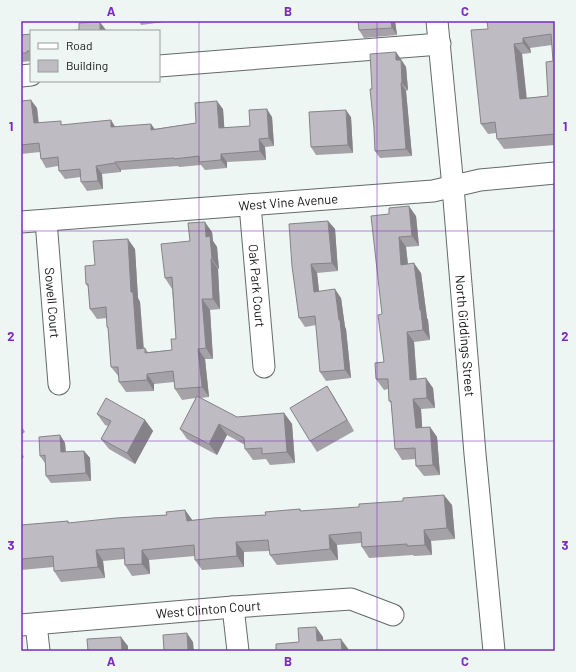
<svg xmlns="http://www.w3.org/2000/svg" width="576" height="672" viewBox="0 0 576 672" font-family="Barlow,sans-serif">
  <rect width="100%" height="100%" fill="#edf6f2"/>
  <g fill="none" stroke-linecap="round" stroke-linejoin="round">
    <g stroke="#636a67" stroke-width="23">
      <g id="minor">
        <path id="s1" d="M 437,21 L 453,187 L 475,454 L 494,651"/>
        <path d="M 159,66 L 440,44"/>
        <path d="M 21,76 L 31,75"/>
        <path id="s2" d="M 250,205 L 264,367"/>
        <path id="s3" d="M 46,221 L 59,384"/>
        <path id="s4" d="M 21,222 L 433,191 L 480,180 L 555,173"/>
        <path d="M 233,607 L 238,651"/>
        <path d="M 36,624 L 39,651"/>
        <path id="s5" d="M 21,625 L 233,607 L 351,599 L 393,615"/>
      </g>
    </g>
    <use href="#minor" stroke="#fff" stroke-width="21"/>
  </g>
  <path fill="#a4a1a7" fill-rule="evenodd" d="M 139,21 L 172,21 L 141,25 Z
    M 188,21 L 201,21 L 189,22 Z
    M 358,21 L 395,21 L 397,35 L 364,38 L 359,30 Z
    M 555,21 L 555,145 L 504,149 L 497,139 L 496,133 L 488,134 L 481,124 L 488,29 ZM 552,45 L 553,61 L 548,96 L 526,98 L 522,54 L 531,53 L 530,48 Z
    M 31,34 L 31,61 L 21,62 L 21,35 Z
    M 401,59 L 406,67 L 408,90 L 406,91 L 412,156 L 380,158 L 375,151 L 372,89 Z
    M 21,101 L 37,108 L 39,123 L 64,125 L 154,129 L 196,123 L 223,109 L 224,128 L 250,126 L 272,117 L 274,146 L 265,147 L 266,160 L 227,162 L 227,168 L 205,170 L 201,165 L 179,167 L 178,166 L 121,170 L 121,172 L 102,174 L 103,189 L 87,191 L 81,182 L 81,177 L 65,179 L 59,171 L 58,166 L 46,168 L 41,159 L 40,152 L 21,154 Z
    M 351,117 L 353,153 L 316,155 L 311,147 Z
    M 389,214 L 416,216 L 419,246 L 406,247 L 408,264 L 421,273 L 427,318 L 428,320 L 430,340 L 414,342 L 417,379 L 433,388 L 435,408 L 421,409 L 422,428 L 430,427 L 437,437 L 440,475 L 424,476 L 416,466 L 416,459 L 402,460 L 395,449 L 391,403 L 389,401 L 388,389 L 384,390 L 376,379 L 384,362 L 382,314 Z
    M 328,221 L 335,229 L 338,271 L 317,273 L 319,291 L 341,298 L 345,327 L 346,329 L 351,378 L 326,381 L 320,372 L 316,325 L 305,327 L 299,318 L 292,266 Z
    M 212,232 L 213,241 L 217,247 L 219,269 L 218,269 L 220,309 L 210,310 L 213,359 L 205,359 L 209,397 L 200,398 L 237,417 L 284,413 L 292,424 L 295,463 L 270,465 L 266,459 L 253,460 L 245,449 L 245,445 L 227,435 L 217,455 L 187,439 L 180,429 L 196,398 L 182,400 L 175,389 L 174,382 L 154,384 L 154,391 L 126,392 L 119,382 L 119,377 L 111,367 L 108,329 L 107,327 L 107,318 L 97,319 L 90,309 L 88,287 L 86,284 L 95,265 L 135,249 L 138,298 L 140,302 L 144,348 L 145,348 L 148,352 L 172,350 L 176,339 L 172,288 L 172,289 L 165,278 L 190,241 Z
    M 327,386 L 334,397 L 354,431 L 317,452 L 310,441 Z
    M 97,414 L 145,420 L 153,431 L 135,464 L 109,449 L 101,439 L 108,426 L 105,425 Z
    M 21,425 L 25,432 L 21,435 Z
    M 60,435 L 65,443 L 66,452 L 84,451 L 90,458 L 91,481 L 51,483 L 46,476 L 45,463 L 40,456 Z
    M 21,452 L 24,457 L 21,460 Z
    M 452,505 L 455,539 L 431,541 L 432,555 L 414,556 L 413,555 L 369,558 L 362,547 L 361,543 L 337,545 L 338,560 L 277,565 L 270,555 L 270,551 L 244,552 L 244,567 L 202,570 L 195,560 L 195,556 L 149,560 L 150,574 L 132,576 L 125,565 L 124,559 L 103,561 L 105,578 L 61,582 L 54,571 L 54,567 L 21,570 L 21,525 L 68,521 L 69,523 L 167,515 L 185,510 L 192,520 L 266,515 L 300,509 L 301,511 Z"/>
  <path fill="#868388" d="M 391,21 L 395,21 L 397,35 L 392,28 Z
    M 100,22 L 106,30 L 106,31 L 100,31 Z
    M 523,38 L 530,48 L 531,53 L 523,43 Z
    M 514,44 L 522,54 L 528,109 L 520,99 Z
    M 396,52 L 401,59 L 401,67 L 396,60 Z
    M 401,60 L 406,67 L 408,90 L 402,83 Z
    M 401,83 L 406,91 L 412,156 L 406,149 Z
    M 31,100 L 37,108 L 39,132 L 34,123 Z
    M 217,101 L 223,109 L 225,136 L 219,128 Z
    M 267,109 L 272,117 L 274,146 L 269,138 Z
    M 346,110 L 351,117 L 353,153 L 348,145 Z
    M 111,120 L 116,128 L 111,127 Z
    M 151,124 L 157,132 L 151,130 Z
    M 259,139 L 265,147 L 266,160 L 260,151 Z
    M 221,154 L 227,162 L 227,168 L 221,160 Z
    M 115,162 L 121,170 L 121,172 L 115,163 Z
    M 96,166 L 102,174 L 103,189 L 98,181 Z
    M 409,206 L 416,216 L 419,246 L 412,236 Z
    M 328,221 L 335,229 L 338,271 L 332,263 Z
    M 205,222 L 212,232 L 213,241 L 217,247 L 219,269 L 212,259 L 206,237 Z
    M 399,237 L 406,247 L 409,275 L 401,265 Z
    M 128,239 L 135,249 L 138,298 L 140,302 L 144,359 L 137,349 L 131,292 Z
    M 211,259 L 218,269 L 220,309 L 213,299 Z
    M 414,263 L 421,273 L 427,318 L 428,320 L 430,340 L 423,330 L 420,310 Z
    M 311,264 L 317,273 L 320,300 L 314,292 Z
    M 335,289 L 341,298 L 345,327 L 346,329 L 351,378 L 345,370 Z
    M 202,299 L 210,310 L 213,359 L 206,348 Z
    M 407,332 L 414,342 L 417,390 L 410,380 Z
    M 198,349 L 205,359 L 209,397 L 202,387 Z
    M 147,374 L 154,384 L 154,391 L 147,380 Z
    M 426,378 L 433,388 L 435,408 L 427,398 Z
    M 327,386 L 334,397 L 354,431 L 347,420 Z
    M 413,399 L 421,409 L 423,439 L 416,428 Z
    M 284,413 L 292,424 L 295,463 L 287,452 Z
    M 145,420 L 153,431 L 135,464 L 127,453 Z
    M 219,424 L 227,435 L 217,455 L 209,444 Z
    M 430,427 L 437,437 L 440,475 L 433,465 Z
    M 60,435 L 65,443 L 66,460 L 61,452 Z
    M 84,451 L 90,458 L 91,481 L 86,473 Z
    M 444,495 L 452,505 L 455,539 L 447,528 Z
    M 185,510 L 193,521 L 187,521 Z
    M 424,530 L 431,541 L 432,555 L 425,545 Z
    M 329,535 L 337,545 L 338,560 L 330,549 Z
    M 236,542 L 244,552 L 244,567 L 237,556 Z
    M 96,550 L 103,561 L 105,578 L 98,567 Z
    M 142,550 L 149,560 L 150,574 L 142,564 Z
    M 316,627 L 323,637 L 324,651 L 317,641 Z
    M 187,633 L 193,642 L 194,651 L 188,651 Z
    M 121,637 L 128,646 L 128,651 L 122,651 Z
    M 341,639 L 349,650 L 349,651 L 342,651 Z"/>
  <path fill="#bfbbc2" stroke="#868388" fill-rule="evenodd" d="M 358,21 L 391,21 L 392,28 L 359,30 Z
    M 487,21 L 555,21 L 555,134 L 497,139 L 495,122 L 481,124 L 471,30 L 488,29 ZM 551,34 L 553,61 L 546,62 L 548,96 L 520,99 L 514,44 L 523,43 L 523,38 Z
    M 100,22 L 100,31 L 64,31 L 79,30 L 79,23 Z
    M 31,34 L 31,51 L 27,51 L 27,53 L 21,53 L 21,35 Z
    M 396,52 L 396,60 L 401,60 L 402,83 L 401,83 L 406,149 L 375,151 L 374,129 L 374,128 L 370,89 L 372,89 L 370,54 Z
    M 31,100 L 34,123 L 61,121 L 61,125 L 111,120 L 111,127 L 151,124 L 151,130 L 196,123 L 195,103 L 217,101 L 219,128 L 250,126 L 249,110 L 267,109 L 269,138 L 259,139 L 260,151 L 221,154 L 221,160 L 199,162 L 199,156 L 174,159 L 174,158 L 115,162 L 115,163 L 96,166 L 98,181 L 81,182 L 80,169 L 59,171 L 58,157 L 41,159 L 39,143 L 21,145 L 21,101 Z
    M 346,110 L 348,145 L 311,147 L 309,112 Z
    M 409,206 L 412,236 L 399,237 L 401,265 L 414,263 L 420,310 L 421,310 L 423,330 L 407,332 L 410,380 L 426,378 L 427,398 L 413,399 L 416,428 L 430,427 L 433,465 L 416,466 L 415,448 L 395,449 L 391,401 L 389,401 L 388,379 L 376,379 L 375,363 L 384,362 L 378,315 L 382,314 L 371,216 L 389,214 L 389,208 Z
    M 328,221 L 332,263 L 311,264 L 314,292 L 335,289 L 339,320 L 340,320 L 345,370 L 320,372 L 315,316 L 299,318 L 292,266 L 289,224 Z
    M 205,222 L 206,237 L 210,236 L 212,259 L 211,259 L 213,299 L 202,299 L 206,348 L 198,349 L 202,387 L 175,389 L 173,371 L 147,374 L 147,380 L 119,382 L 118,367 L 111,367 L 108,327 L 107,327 L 106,307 L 90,309 L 88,284 L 86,284 L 85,266 L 95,265 L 93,241 L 128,239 L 131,292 L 133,292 L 137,349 L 145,348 L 145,353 L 172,350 L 171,339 L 176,339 L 172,277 L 165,278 L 161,244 L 190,241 L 188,223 Z
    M 327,386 L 347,420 L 310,441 L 290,408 Z
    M 197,396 L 237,417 L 284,413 L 287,452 L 262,454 L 262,448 L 245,449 L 244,438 L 219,424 L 209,444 L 180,429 Z
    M 106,398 L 145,420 L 127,453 L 101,439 L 111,421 L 97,414 Z
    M 60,435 L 61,452 L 84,451 L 86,473 L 46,476 L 45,455 L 40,456 L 39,437 Z
    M 444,495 L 447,528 L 424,530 L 425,545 L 407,546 L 407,544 L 362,547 L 361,532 L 329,535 L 330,549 L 270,555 L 268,540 L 236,542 L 237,556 L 195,560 L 194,545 L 142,550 L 142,564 L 125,565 L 124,548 L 96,550 L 98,567 L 54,571 L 53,556 L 21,559 L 21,525 L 68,521 L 68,523 L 116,518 L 167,515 L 166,512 L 185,510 L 187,521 L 213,518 L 266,515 L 265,512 L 300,509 L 300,511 L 359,507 L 359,504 L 403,501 L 403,498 Z
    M 316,627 L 317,641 L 341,639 L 342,651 L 276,651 L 276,644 L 299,642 L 298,628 Z
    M 187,633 L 188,651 L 164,651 L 163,635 Z
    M 121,637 L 122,651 L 88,651 L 87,639 Z"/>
  <path fill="none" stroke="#7b2cbf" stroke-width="1" stroke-opacity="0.55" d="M 199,21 L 199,651M 377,21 L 377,651M 21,231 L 555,231M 21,441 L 555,441"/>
  <g text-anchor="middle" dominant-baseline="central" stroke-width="3" stroke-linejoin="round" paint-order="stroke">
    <g font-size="13" fill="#141716" stroke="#edf6f2">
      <text stroke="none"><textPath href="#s4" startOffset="268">West Vine Avenue</textPath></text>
      <text stroke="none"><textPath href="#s2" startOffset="81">Oak Park Court</textPath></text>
      <text stroke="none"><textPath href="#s3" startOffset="82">Sowell Court</textPath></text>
      <text stroke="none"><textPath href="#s1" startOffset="316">North Giddings Street</textPath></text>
      <text stroke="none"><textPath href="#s5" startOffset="188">West Clinton Court</textPath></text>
    </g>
  </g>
  <rect width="576" height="672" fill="none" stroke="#edf6f2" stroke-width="44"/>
  <rect x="30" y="30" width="130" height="52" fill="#edf6f2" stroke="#969d9a"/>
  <rect x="38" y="43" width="20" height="6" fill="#ffffff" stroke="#969d9a"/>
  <text x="66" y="50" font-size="12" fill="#141716">Road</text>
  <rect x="38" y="60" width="20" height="12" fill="#bfbbc2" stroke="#969d9a"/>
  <text x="66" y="70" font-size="12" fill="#141716">Building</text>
  <rect x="22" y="22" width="532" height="628" fill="none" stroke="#7b2cbf" stroke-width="1.5"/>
  <g font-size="13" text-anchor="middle" font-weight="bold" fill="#7b2cbf">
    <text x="111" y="16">A</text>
    <text x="288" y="16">B</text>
    <text x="465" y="16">C</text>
    <text x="11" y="131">1</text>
    <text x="565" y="131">1</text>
    <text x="11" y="341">2</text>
    <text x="565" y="341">2</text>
    <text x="11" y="550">3</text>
    <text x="565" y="550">3</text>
    <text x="111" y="666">A</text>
    <text x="288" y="666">B</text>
    <text x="465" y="666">C</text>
  </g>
</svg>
